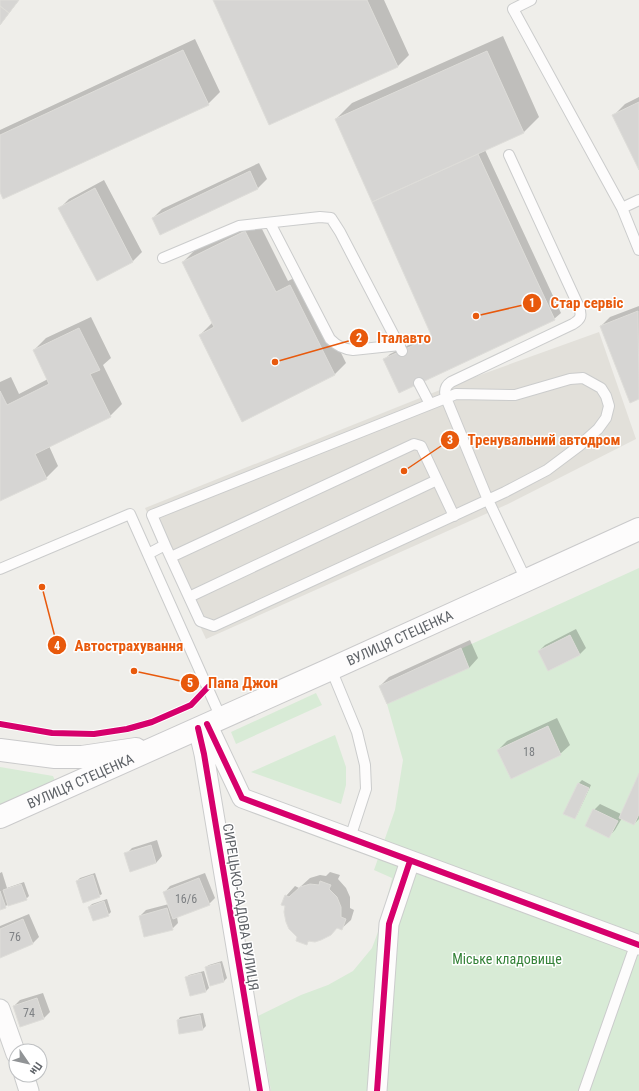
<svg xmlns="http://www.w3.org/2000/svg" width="639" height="1091" viewBox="0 0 639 1091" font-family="'Roboto Condensed',sans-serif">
  <rect width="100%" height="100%" fill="#efeeea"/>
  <path fill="#e2e0da" d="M 599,332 L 636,439 L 508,504 L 206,639 L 145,508 L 455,384 Z"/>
  <path fill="#d8ebd6" d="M 639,568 L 639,1091 L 271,1091 L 258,1016 L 301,995 L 328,985 L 353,971 L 372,948 L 381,924 L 392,878 L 374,870 L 395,810 L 403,760 L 387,704 L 379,686 Z
    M 316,693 L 322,705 L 236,744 L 231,732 Z
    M 335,735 L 346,767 L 346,785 L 341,804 L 251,772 Z
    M 0,767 L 53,776 L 56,783 L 0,806 Z"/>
  <path fill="#0003" d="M 0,0 L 19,0 L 0,25 Z
    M 214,0 L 384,0 L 409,55 L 397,67 Z
    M 503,36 L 539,117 L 523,133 L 485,150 L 561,313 L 554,319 L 384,360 L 390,354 L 432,334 L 336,119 L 352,103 Z
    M 195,39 L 220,92 L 208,104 L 0,190 L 0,130 Z
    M 639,97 L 639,168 L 614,115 L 625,104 Z
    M 259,163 L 267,179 L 258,188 L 153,218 L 162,209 Z
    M 104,180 L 142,252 L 133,261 L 97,280 L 60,208 L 69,199 Z
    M 257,219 L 288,281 L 302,274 L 346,363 L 334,375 L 200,335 L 213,322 L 183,262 L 195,250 Z
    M 639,306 L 639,398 L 631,402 L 601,326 L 610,317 Z
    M 91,317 L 111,358 L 103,365 L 122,404 L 110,416 L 49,446 L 58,466 L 46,478 L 0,500 L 0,382 L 11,377 L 19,394 L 48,379 L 34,350 L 46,338 Z
    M 576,629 L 586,648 L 580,654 L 548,670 L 539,651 L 545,645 Z
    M 470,640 L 478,658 L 469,668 L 380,686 L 389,677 Z
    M 557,718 L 570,745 L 560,754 L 498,750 L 507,741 Z
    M 639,776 L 639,819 L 634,824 L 622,818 L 615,830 L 609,836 L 594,810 L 600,804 L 621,814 Z
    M 582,780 L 591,785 L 577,815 L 574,818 L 565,813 L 579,783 Z
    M 157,840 L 162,856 L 156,863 L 131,871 L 126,854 L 132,848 Z
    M 2,872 L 7,888 L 24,882 L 29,896 L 26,899 L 8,904 L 5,907 L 0,909 L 0,873 Z
    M 330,872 L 340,875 L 338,879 L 346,888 L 350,897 L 350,908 L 354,910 L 351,920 L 341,929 L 337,927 L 310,940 L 306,944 L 299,937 L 286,896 L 295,886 L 299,888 L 310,878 L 320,875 L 326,876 Z
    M 95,873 L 102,894 L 99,896 L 77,881 L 80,878 Z
    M 205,873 L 215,898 L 209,904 L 177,917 L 178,923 L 172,929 L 140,916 L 146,910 L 169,904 L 164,893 L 170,886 Z
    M 107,899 L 111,912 L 108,915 L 89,907 L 92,904 Z
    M 29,914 L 39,937 L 32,944 L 0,957 L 0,926 Z
    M 222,961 L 227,978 L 224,981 L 210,985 L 206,967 L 209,965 Z
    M 204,971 L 209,988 L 206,991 L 186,978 L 189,975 Z
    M 43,993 L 50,1012 L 44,1018 L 14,1006 L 20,1000 Z
    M 203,1013 L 206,1026 L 203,1029 L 178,1020 L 180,1017 Z"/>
  <path fill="#d6d5d3" stroke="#deddd9" d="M 0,0 L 19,0 L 9,13 L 0,6 Z
    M 213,0 L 367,0 L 398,67 L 269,125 Z
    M 0,6 L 9,13 L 0,25 Z
    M 183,50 L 209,105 L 3,199 L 0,192 L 0,135 Z
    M 487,51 L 524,133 L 372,202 L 335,119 Z
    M 639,102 L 639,170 L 612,115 Z
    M 478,154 L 555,320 L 399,393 L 383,359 L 432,337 L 372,202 Z
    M 250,171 L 258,189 L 160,235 L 152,218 Z
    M 95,188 L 133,262 L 97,281 L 58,208 Z
    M 245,231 L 276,292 L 290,285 L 335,375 L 242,422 L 199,335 L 214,327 L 182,262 Z
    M 638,311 L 639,399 L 630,403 L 600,326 Z
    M 79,328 L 100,370 L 90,374 L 111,417 L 35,454 L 47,479 L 0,501 L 0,391 L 7,405 L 49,384 L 33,350 Z
    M 570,635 L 580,655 L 548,671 L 538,651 Z
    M 461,648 L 469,668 L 387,704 L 379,686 Z
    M 548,726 L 561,755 L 511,779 L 497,750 Z
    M 639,773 L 639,814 L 634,825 L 619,818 Z
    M 578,783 L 589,788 L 575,819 L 563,814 Z
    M 593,809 L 618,821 L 609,838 L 585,826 Z
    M 151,845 L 156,863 L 130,872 L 124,853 Z
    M 93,875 L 100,897 L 83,903 L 76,881 Z
    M 199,878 L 210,905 L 173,919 L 163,892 Z
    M 320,881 L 331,885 L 329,889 L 337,897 L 341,907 L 341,917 L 346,919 L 342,930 L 337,928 L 331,935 L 321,940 L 315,942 L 308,941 L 307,945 L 296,941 L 297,937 L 289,929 L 286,922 L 284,912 L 285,906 L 281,905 L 285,895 L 289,897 L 300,887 L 310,884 L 319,885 Z
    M 21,884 L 27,900 L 8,906 L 3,890 Z
    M 0,891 L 6,908 L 0,910 Z
    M 104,901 L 109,916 L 93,921 L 88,907 Z
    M 167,908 L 173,930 L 144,937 L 139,916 Z
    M 23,919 L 33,944 L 0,958 L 0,929 Z
    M 220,963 L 224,982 L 210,986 L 205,967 Z
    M 201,973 L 206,992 L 190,996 L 185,977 Z
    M 37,998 L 44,1019 L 20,1027 L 13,1006 Z
    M 200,1015 L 203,1030 L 179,1034 L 177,1020 Z"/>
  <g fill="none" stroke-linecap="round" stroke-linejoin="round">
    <g stroke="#cbcccc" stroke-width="12">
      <path id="lane" d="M 531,0 L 513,9 L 622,208 L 639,250
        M 509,155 L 579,307 C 582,316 581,319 573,324 L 451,382 C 445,386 444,391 446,398 L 488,500 L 526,580
        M 622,208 L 639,200
        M 270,223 L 330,339 C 337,346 343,349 353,350 L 400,345
        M 163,258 L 239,226 L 320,217 L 331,218 L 340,232 L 402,351
        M 419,383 L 430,404
        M 148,554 L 165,545 L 200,621 L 214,626 L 505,492 L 547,470 L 579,446 L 598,429 L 606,418 L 609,406 L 606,396 L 601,388 L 583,378 L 570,379 L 515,395 L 456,394 L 152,515 L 165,545
        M 171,557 L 414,444 L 421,446 L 454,516
        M 0,569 L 130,514 L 221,718
        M 189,597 L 437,480
        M 331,669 L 357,732 L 365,765 L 366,789 L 350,838
        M 584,1091 L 637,940"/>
    </g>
    <g stroke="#cbcccc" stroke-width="21">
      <path id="street" d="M 207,724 L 242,798 L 639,945
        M 198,728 L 204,754 L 260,1091
        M 0,1009 L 16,1054
        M 24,1075 L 29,1091
        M 377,1091 L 389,924 L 410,861"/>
    </g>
    <g stroke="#cacacb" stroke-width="24">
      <g id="secondary">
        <path d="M 0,750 L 55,757 L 82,757 L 136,749"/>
        <path id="s1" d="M 0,817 L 331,669 L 639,529"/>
      </g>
    </g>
    <use href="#lane" stroke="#fdfcfc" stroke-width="10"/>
    <use href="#street" stroke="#fdfcfc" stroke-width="19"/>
    <use href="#secondary" stroke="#fdfcfc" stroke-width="22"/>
    <g stroke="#fff" stroke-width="8">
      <path id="cycleway" d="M 0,724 L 52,733 L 94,734 L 127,729 L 152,722 L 191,705 L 208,687
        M 207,724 L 242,798 L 639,945
        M 198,728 L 204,754 L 260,1091
        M 377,1091 L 389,924 L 410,861"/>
    </g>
    <use href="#cycleway" stroke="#d6006c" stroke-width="6"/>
  </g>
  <g text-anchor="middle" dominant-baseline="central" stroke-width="3" stroke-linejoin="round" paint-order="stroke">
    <g font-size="12" fill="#7e8184">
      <text x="529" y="752">18</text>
      <text x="186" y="899">16/6</text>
      <text x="15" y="937">76</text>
      <text x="29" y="1013">74</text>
    </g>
    <g font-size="14" fill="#5f6368" stroke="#fff">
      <text stroke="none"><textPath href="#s1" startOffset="438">ВУЛИЦЯ СТЕЦЕНКА</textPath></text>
      <text stroke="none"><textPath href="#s1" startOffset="88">ВУЛИЦЯ СТЕЦЕНКА</textPath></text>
      <text transform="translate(241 907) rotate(81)">СИРЕЦЬКО-САДОВА ВУЛИЦЯ</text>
    </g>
    <g font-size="14" fill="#348238" stroke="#fff">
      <text x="507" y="959">Міське кладовище</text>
    </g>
  </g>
  <path fill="none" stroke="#e8590c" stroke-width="1.5" d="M476 316L532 303M275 362L359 338M404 471L450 440M42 587L57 645M134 671L190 683"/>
  <g fill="#e8590c" stroke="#fff" stroke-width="1.5">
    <circle cx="476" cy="316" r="4"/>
    <circle cx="275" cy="362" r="4"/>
    <circle cx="404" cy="471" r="4"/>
    <circle cx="42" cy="587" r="4"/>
    <circle cx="134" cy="671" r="4"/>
    <circle cx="532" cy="303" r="10"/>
    <circle cx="359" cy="338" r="10"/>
    <circle cx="450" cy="440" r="10"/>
    <circle cx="57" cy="645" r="10"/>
    <circle cx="190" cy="683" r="10"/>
  </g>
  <g font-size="12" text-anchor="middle" font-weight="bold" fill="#fff">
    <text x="532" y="307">1</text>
    <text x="359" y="342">2</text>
    <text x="450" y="444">3</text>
    <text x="57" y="650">4</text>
    <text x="190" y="687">5</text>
  </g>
  <g font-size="15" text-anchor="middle" font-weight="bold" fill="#e8590c" stroke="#fff" stroke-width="3" stroke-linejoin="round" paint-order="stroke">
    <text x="587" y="308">Стар сервіс</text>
    <text x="404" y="343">Італавто</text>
    <text x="544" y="445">Тренувальний автодром</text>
    <text x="129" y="651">Автострахування</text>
    <text x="243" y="688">Папа Джон</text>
  </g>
  <g transform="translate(28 1063) rotate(124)"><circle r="19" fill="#ffffff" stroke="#bfc1c3"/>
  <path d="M0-3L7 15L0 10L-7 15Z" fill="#919496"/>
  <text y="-6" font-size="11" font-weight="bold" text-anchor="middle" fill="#5f6368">Пн</text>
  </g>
</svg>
